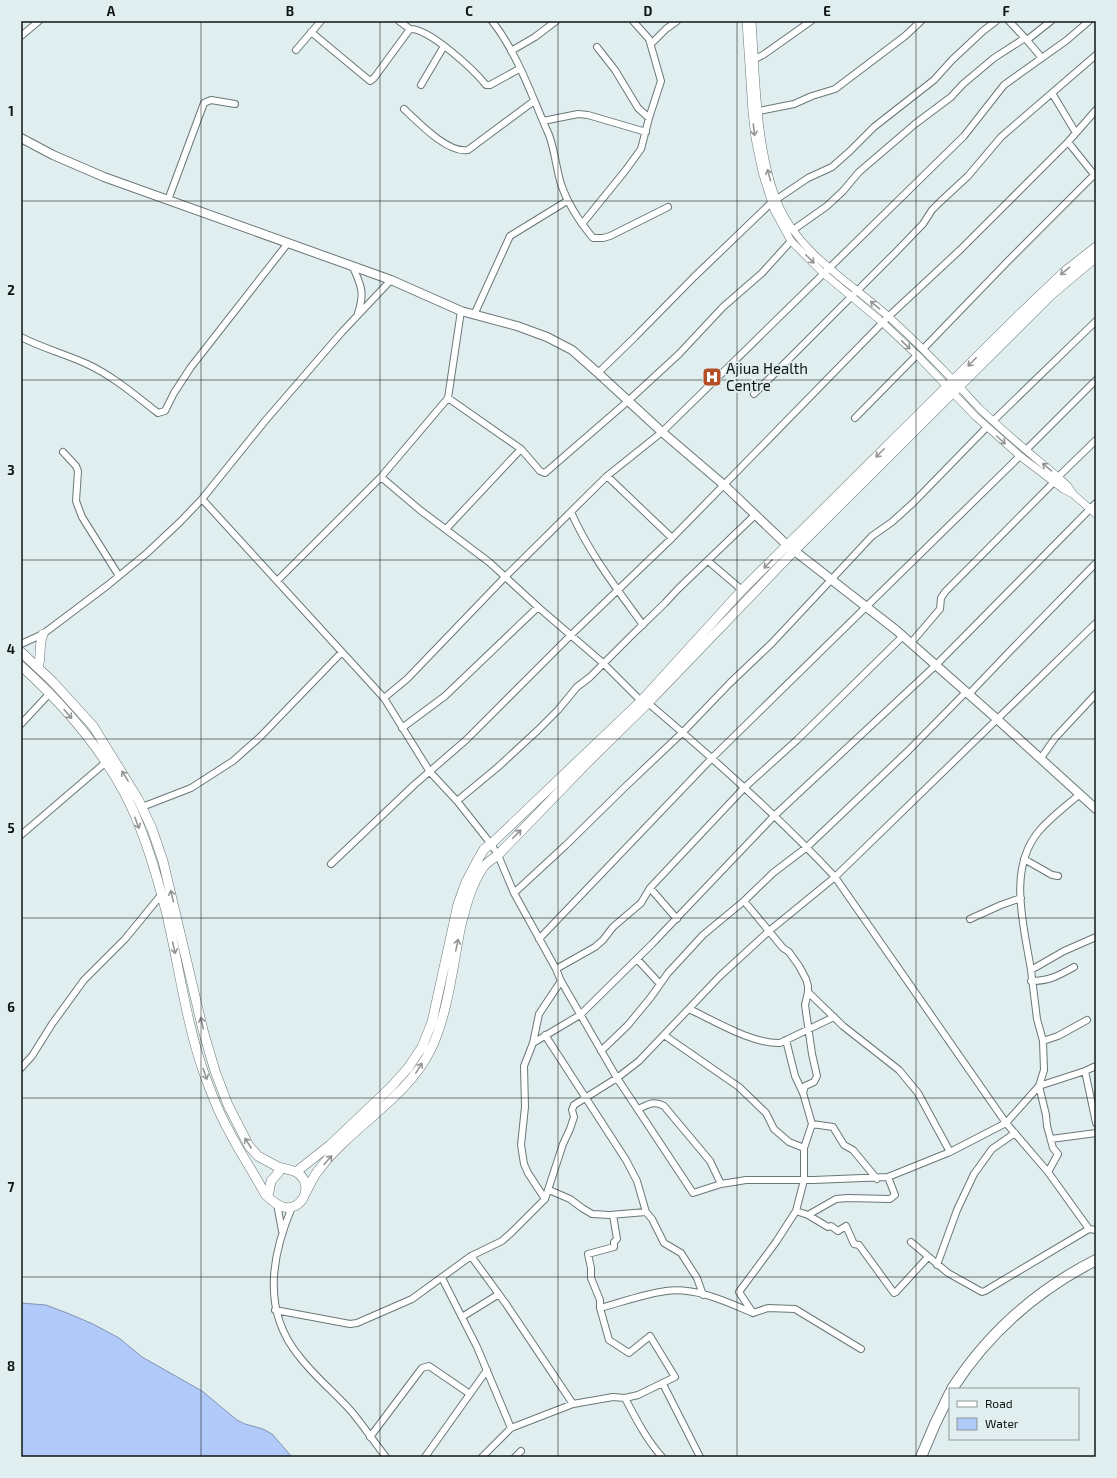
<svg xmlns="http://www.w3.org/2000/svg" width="1117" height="1478" viewBox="0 0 1117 1478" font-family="'Exo 2',sans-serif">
  <rect width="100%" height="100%" fill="#e0eeef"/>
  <path fill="#b2caf9" stroke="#8193b4" d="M 21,1303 L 46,1305 L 67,1313 L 93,1324 L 119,1338 L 142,1357 L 202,1391 L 237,1420 L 245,1424 L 263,1429 L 272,1434 L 292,1457 L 21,1457 Z"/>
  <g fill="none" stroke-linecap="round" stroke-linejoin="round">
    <g stroke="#6a7777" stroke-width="8">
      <path id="minor" d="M 399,21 L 410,29
        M 492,21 C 518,54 532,97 549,135 C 555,151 556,168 561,184 C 568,205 579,221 593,238 L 603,238 L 610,236 L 668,207
        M 1009,21 L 1025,38 L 1042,58
        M 311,32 L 370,81 L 374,78 L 410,29 C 429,28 474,70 486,85 L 490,85 L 519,69
        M 21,36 L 39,21
        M 1027,40 L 1051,21
        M 651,44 L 666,29 L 677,21
        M 597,47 L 615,70 L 638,108 L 649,118
        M 296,50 L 321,21
        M 511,51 L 535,37 L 556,21
        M 755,59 L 763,55 L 811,21
        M 421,85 L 444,46
        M 1052,93 L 1076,133
        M 404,109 C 418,122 448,154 468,150 L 534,101
        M 754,112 L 794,104 L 812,96 L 835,89 L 905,36 L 921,21
        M 543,121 L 578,114 L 588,115 L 646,132
        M 1068,142 L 1096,177
        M 168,200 L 204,103 L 211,100 L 235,104
        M 582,224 L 625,171 L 641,149 L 649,118 L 661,81 L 649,39 L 633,21
        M 793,230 L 827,206 L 843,191 L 859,172 L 915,124 L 951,97 L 963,84 L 994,58 L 1025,38
        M 353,267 C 361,286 365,292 358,313
        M 474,315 L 510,236 L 567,201
        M 21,337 C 42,348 65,354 87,364 C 113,376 135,395 158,413 L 165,411 L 174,393 L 191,367 L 288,243
        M 923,349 L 1009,260 L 1094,175
        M 598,373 L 635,337 L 694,277 L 771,203 L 808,178 L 832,167 L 850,151 L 874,127 L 934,80 L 952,60 L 983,31 L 996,21
        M 754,394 L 896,252 L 923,224 L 932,210 L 940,202 L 968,176 L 1001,137 L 1096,55
        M 448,398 L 521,449 L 540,471 L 545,473 L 628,401 L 679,354 L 723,307 L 762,273 L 791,241
        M 855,418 L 917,355
        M 993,421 L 1096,321
        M 1026,450 L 1096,380
        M 63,452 L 76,466 L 78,471 L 76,501 L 82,517 L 119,576
        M 607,476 L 672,538
        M 381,477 L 420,510 L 489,562 L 538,607 L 603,663 L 641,701 L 648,703 C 713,758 777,815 835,877 L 1006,1123 L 1048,1172 L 1089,1229
        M 1058,477 L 1096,440
        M 202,499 L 384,698 L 430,772 L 457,801 L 491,844 L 498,855 L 514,893 L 556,969 L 561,981 L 617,1078 L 693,1193 L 721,1184 L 746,1180 L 813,1180 L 888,1177 L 950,1152 L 1006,1123 L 1039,1086 L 1085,1071 L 1096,1066
        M 571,512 C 589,553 617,589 643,625
        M 446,529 L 521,449
        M 708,561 L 742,590
        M 277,581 L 381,477 L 448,398 L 461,311
        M 911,643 L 940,609 L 941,598 L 945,592 L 1054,482
        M 21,644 L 43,634 L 108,585 L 147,553 L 180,522 L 202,499 L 265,421 L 342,332 L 391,280
        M 969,694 L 1012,649 L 1096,563
        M 384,698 L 407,679 L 505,577 L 607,476 L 662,432 L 964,136 L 1004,85 L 1067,40 L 1089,21
        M 21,724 L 49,694
        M 402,728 L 445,696 L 538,607
        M 1041,758 L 1055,738 L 1096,694
        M 457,801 L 498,767 L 538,730 L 558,710 L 577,687 L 590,677 L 630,637 L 665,603 L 678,589 L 755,515
        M 142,807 L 191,788 L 233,761 L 260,737 L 342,652
        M 21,835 L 105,763
        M 1024,859 L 1052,875 L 1058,876
        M 331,864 L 414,785 L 466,740 L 571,635 L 672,538 L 888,317 L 961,249 L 1068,142 L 1096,110
        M 650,888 L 677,919
        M 514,893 L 566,845 L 624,788 L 683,732 L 730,683 L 772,643 L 872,536 L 892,522 L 913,503 L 987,427
        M 744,901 L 783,948 L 789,952 L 799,966 L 806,979 L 808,986 L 808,992 L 805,1005 L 812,1054 L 817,1076 L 814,1082 L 805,1086 L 803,1093
        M 970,919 L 1001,905 L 1021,898
        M 539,939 L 712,758 L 1020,456
        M 637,959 L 660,984
        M 556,969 L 595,947 L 603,940 L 613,927 L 641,903 L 650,888 L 744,788 L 797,740 L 903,636
        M 1031,970 L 1064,951 L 1096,937
        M 1031,981 C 1049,981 1058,976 1074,967
        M 808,992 L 843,1026 L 899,1070 L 918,1093 L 950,1152
        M 689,1009 C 715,1021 752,1044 780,1043 L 834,1017
        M 545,1035 L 626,1160 L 637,1181 L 646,1212 L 652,1219 L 664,1243 L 681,1253 L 697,1278 L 703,1295
        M 664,1035 L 739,1087 L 766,1113 L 774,1129 L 789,1142 L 804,1148
        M 786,1040 L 795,1076 L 803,1093 L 812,1124 L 804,1148 L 804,1180 L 796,1211 L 776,1242 L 739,1292 L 753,1313 L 768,1308 L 795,1309 L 861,1349
        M 1043,1041 L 1058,1036 L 1087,1020
        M 533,1043 L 580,1015 L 652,944 L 774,816 L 936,665 L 1096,503
        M 601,1051 L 628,1025 L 651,997 L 668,973 L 703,935 L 744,901 L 773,873 L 807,847 L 908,751 L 966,692
        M 21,1068 L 32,1056 L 52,1024 L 84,980 L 125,939 L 161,895
        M 1085,1071 L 1096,1123
        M 638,1109 C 648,1105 653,1100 664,1106 L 710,1161 L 721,1184
        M 812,1124 L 833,1127 L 844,1145 L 853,1150 L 877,1179
        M 1051,1139 L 1096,1133
        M 1048,1172 L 1058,1154 L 1053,1148 L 1047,1126 L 1046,1115 L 1039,1086 L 1044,1070 L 1043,1041 L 1037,1019 L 1031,970 C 1024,926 1007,869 1039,831 C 1051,817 1066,806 1080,794
        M 549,1190 L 570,1199 L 582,1208 L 592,1214 L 610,1215 L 646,1212
        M 545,1199 L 528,1173 L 524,1164 L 521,1145 L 525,1107 L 524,1066 L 533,1043 L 539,1014 L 561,981
        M 277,1204 L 282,1231
        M 292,1207 C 271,1257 262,1311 299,1356 C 314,1376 334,1392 351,1411 C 363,1425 374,1442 386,1457
        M 796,1211 L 808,1215 L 828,1227 L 831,1226 L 838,1231 L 846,1226 L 854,1244 L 859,1245 L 894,1293 L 896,1292 L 928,1257
        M 808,1215 L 836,1199 L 848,1198 L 890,1199 L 895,1195 L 888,1177
        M 911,1242 L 948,1273 L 982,1292 L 985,1291 L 1089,1229 L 1096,1230
        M 471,1256 L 506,1304 L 573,1404
        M 937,1265 L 957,1210 L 974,1174 L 992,1149 L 1015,1133
        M 442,1278 L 477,1347 L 511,1428
        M 600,1308 C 622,1302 644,1294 666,1291 C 696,1287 727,1302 753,1313
        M 275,1310 L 350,1324 L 357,1323 L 412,1299 L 471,1256 L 502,1241 L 512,1232 L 545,1199 L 563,1144 L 570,1129 L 574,1117 L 572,1110 L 574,1105 L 617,1078 L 639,1061 L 720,976 L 769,931 L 835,877 L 1096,623
        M 462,1317 L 499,1294
        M 663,1384 L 700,1457
        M 625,1398 C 636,1419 646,1439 662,1457
        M 370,1437 L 422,1368 L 429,1366 L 470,1394
        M 425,1457 L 487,1370
        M 482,1457 L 511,1428 L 573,1404 L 613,1397 L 625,1398 L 638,1395 L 675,1377 L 650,1336 L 629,1353 L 609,1340 L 600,1308 L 600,1300 L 591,1278 L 591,1268 L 588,1254 L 614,1247 L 614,1242 L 617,1239 L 613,1215
        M 515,1457 L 521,1451"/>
    </g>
    <g stroke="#6a7777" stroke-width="8">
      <path id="tertiary" d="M 746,21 L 752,112 L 755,138 L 762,172 L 774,210 L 791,241 L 823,273 L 882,322 L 917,355 L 975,416 L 1020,456 L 1063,489 L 1073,494
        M 752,21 C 756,79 756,152 779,206 C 801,255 850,282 889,317 C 911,337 933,359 954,381 C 963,390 971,400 980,409 C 1005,433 1032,455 1058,477 L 1067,485 L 1074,495 L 1096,514"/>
    </g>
    <g stroke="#6a7777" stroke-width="10">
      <path id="secondary" d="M 21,138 L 53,155 L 104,177 L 391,280 L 461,311 L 517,326 L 547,337 L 572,350 L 598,373 L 662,432 L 724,485 L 787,545 L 896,630 L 998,720 L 1096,809"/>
    </g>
    <g stroke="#6a7777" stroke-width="10">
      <path id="primary" d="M 21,652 L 53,682 L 93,726 L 138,799 L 152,829 L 163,861 L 203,1030 L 215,1071 L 228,1105 L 249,1146 L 258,1156 L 278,1167
        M 21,666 C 61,702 98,744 124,792 C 143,827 156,872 166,911 C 179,965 186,1024 205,1076 C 212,1095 219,1114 229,1131 C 240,1153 254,1173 265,1194
        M 38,667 C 42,656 38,646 43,634
        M 278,1167 C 285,1169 294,1170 299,1174 C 314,1186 302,1212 283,1207 C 276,1205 270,1199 265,1194 L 269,1192 L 271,1181 L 279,1172 Z
        M 296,1172 L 330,1145 L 391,1087 L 408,1068 L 422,1047 L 432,1022 L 458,904 L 466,882 L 476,863 L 484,849 L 491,844 L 641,701 L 742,590 L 1017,317 L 1063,273 L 1096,247
        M 306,1192 C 310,1185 313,1177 318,1171 C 351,1126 406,1100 431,1049 C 448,1014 453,964 461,925 C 466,906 471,886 482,869 C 485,863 493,859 498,855 L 584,766 L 648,703 L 794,551 L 1051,295 L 1096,257"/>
    </g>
    <g stroke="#6a7777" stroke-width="12">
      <path id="trunk" d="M 952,1389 C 988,1333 1037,1290 1096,1260
        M 921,1457 L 935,1424 L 950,1393"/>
    </g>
    <use href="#minor" stroke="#fff" stroke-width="6"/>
    <use href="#tertiary" stroke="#fff" stroke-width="7"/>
    <use href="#secondary" stroke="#fff" stroke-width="8"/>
    <use href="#primary" stroke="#fff" stroke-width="9"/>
    <use href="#trunk" stroke="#fff" stroke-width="10"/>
  </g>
  <defs><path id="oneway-shaft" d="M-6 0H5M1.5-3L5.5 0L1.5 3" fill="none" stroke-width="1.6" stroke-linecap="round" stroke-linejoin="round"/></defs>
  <g stroke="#939595">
    <use href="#oneway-shaft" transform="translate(754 130) rotate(83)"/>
    <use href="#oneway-shaft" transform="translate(769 175) rotate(-105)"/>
    <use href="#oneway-shaft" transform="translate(810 259) rotate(45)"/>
    <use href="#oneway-shaft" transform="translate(1065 271) rotate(140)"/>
    <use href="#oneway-shaft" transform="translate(875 305) rotate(-140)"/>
    <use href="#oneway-shaft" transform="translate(906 345) rotate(44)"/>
    <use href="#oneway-shaft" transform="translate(972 362) rotate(135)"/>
    <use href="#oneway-shaft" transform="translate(1001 440) rotate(42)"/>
    <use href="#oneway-shaft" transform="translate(880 453) rotate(135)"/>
    <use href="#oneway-shaft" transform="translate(1047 467) rotate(-140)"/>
    <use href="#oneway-shaft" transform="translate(768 564) rotate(135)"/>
    <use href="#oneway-shaft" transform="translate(68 714) rotate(49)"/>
    <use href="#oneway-shaft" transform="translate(125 776) rotate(-122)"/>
    <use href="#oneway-shaft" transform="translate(137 823) rotate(69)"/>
    <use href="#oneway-shaft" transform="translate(517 834) rotate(-46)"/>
    <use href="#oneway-shaft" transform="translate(172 896) rotate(-104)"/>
    <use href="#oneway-shaft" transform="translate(457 945) rotate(-78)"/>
    <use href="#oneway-shaft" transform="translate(174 948) rotate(77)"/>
    <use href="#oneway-shaft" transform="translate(202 1023) rotate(-103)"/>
    <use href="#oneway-shaft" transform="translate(419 1068) rotate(-58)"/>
    <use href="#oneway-shaft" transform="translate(205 1074) rotate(71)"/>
    <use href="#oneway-shaft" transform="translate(248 1143) rotate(-123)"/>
    <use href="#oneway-shaft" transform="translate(328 1160) rotate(-48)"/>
  </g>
  <path fill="none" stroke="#0f1414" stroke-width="1" stroke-opacity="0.55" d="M 201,21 L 201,1457M 380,21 L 380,1457M 558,21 L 558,1457M 737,21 L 737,1457M 916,21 L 916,1457M 21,201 L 1096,201M 21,380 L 1096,380M 21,560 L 1096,560M 21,739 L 1096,739M 21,918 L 1096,918M 21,1098 L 1096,1098M 21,1277 L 1096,1277"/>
  <defs>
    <g id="hospital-square" transform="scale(1)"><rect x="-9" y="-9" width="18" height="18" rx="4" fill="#b54e25" stroke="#e0eeef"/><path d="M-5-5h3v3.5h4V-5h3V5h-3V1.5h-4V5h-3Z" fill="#fff"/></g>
  </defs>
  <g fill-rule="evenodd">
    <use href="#hospital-square" x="712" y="377"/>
  </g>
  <g text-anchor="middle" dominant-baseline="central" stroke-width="3.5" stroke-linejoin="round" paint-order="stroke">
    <g font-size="15" fill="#0f1414" stroke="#e0eeef" text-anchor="start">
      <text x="726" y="368">Ajiua Health<tspan x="726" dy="17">Centre</tspan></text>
    </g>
  </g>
  <rect width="1117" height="1478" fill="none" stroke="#e0eeef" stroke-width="44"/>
  <rect x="949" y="1388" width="130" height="52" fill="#e0eeef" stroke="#8c9797"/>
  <rect x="957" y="1401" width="20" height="6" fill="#ffffff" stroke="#8c9797"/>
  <text x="985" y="1408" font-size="12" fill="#0f1414">Road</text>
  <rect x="957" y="1418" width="20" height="12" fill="#b2caf9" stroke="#8c9797"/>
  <text x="985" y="1428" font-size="12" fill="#0f1414">Water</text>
  <rect x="22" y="22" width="1073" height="1434" fill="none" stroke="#0f1414" stroke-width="1.5"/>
  <g font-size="13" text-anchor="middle" font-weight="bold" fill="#0f1414">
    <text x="111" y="16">A</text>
    <text x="290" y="16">B</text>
    <text x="469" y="16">C</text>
    <text x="648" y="16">D</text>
    <text x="827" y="16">E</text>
    <text x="1006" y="16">F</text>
    <text x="11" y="116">1</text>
    <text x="11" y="295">2</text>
    <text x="11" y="475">3</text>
    <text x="11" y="654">4</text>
    <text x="11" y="833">5</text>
    <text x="11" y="1012">6</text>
    <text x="11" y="1192">7</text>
    <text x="11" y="1371">8</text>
  </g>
</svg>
